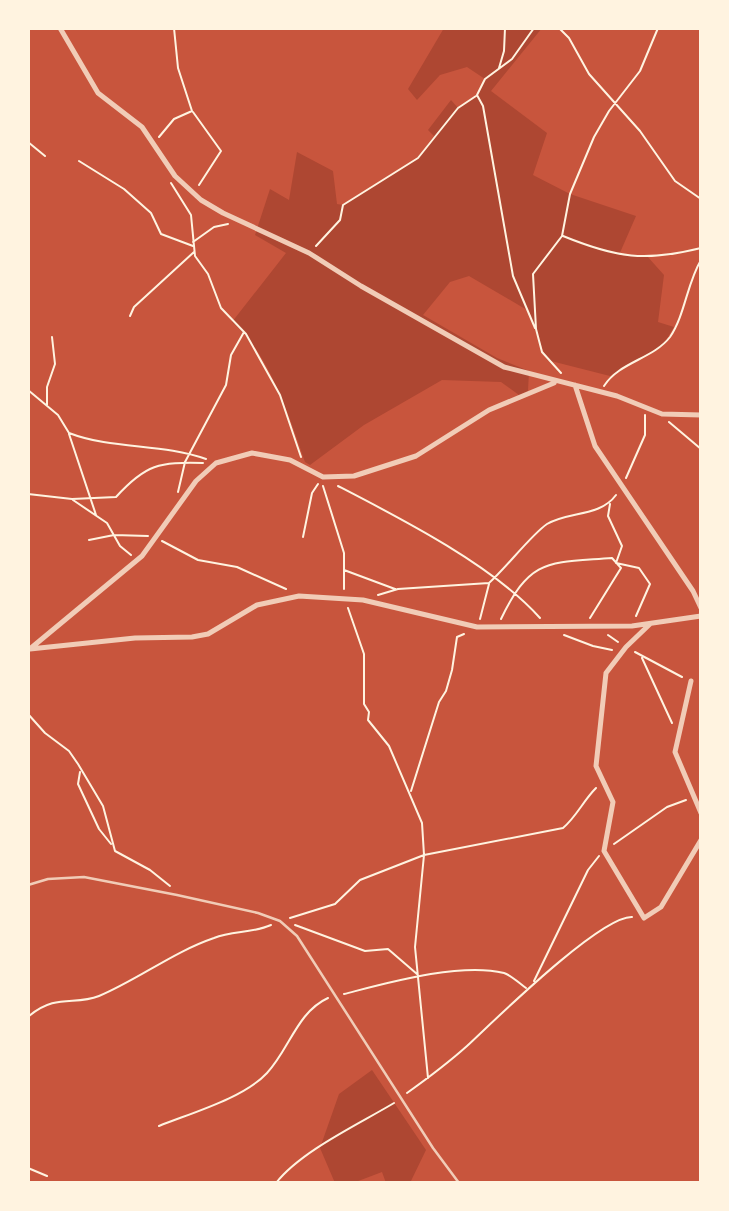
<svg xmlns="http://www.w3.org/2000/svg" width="729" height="1211" viewBox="0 0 729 1211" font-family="'Space Grotesk',sans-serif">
  <rect width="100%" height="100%" fill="#c8553d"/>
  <path fill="#ae4732" d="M 444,28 L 542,28 L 491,91 L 547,133 L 533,175 L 570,194 L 636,216 L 619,255 L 647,256 L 664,275 L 658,322 L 674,327 L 663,345 L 610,376 L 547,360 L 527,310 L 469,276 L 450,282 L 423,315 L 497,358 L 529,371 L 528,391 L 519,395 L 501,382 L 442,380 L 364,425 L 310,465 L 305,462 C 290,418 268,351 232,322 L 286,253 L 255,235 L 270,189 L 289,200 L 297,152 L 333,171 L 337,204 L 343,205 L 418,158 L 434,136 L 428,130 L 451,100 L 458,108 L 477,95 L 485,79 L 467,67 L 440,75 L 417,100 L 408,89 Z
    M 372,1070 L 426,1150 L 410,1183 L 386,1183 L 382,1172 L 353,1183 L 335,1183 L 320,1148 L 339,1094 Z"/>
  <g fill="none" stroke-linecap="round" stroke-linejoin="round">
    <path stroke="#fff3e0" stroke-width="2" d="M 534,28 L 512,59 L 485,79 L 477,95 L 483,106 L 513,276 L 535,328
      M 559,28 L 569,38 L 589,74 L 640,131 L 675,181 L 701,199
      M 499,68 L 504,51 L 505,28
      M 193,112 L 221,151 L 199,185
      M 159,137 L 174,119 L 192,111 L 178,68 L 174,28
      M 28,142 L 45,156
      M 79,161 L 124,189 L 151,213 L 161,234 L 193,246
      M 171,183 L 191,215 L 195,256 L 208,274 L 221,308 L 246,334 L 280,395 L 301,457
      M 563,236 C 617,258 645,262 701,248
      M 193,242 L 214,227 L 228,224
      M 316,246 L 340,220 L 343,205 L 418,158 L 458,108 L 476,96
      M 130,316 L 134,307 L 194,252
      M 561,373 L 542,352 L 536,329 L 533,274 L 562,236 L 570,194 L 594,137 L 609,111 L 640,71 L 658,28
      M 604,386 C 619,362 653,359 670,337 C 685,315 687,283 701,260
      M 28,390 L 58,415 L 69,433 C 113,450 162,443 206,459
      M 47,405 L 47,387 L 55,364 L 52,337
      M 669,422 L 701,449
      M 69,434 L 96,515
      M 626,478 L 645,435 L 645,415
      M 323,486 L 344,553 L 344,589
      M 338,486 C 400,518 494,566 540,618
      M 178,492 L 185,462 L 226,385 L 231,355 L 244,332
      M 28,494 L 72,499 L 116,497 C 146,464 159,462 203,463
      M 73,500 L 107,523 L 120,546 L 131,555
      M 610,504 L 608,516 L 622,546 L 616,563 L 639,568 L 650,584 L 636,616
      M 303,537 L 312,493 L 318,484
      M 89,540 L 114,535 L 148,536
      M 162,541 L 198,560 L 237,567 L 286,589
      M 344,570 L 395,589
      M 378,595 L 398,589 L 489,583 C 506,568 531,535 547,524 C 569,511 600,517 616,495
      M 348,608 L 364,654 L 364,704 L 369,712 L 368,720 L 389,746 L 422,823 L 424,855 L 415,947 L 428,1078
      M 480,619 L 489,584
      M 501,619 C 531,557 548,563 612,558 L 621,568 L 590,618
      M 564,635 L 593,646 L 612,650
      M 608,635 L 618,642
      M 635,652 L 682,677
      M 642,658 L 672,723
      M 28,714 L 45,733 L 69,751 L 78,764 L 103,806 L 115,851 L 150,870 L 170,886
      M 80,772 L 78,784 L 99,829 L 111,844
      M 411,791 L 439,702 L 446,691 L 452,670 L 457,637 L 464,634
      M 614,844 L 667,807 L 686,800
      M 290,918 L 335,904 L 360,880 L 424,855 L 563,828 C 577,816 583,801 596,788
      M 295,925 L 365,951 L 388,949 L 417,974
      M 534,981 L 588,870 L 599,856
      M 344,994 C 387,983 460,962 504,973 C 511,975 519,983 526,988
      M 28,1025 L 29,1016 C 57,993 74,1006 99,996 C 139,979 173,952 214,938 C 232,931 253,933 271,925
      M 407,1093 C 428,1078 448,1063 467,1046 C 494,1021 600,916 632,917
      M 159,1126 C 191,1113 244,1098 267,1073 C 289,1050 297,1012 328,998
      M 28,1168 L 47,1176
      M 276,1183 C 301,1151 359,1124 394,1103"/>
    <path stroke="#f1ccb7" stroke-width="2.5" d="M 28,885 L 48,879 L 84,877 L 177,895 L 258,913 L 280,921 L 297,936 L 433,1148 L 459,1183"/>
    <path stroke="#f1ccb7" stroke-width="5" d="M 60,28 L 98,93 L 142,127 L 175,176 L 201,200 L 223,213 L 309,253 L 361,286 L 504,367 L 617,396 L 662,414 L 701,415
      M 575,385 L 595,446 L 693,591 L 701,608
      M 650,624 L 626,647 L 606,673 L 596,766 L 613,802 L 604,851 L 644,918 L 661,907 L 701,840
      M 31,648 L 142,556 L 196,481 L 216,463 L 252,453 L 290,460 L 323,477 L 354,476 L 416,456 L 489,410 L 554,383
      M 30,649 L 135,638 L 192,637 L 208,634 L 257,605 L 299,596 L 363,600 L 477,627 L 632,626 L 701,616
      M 691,681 L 675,752 L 701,813"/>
  </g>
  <rect width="729" height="1211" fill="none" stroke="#fff3e0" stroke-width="60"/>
</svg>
